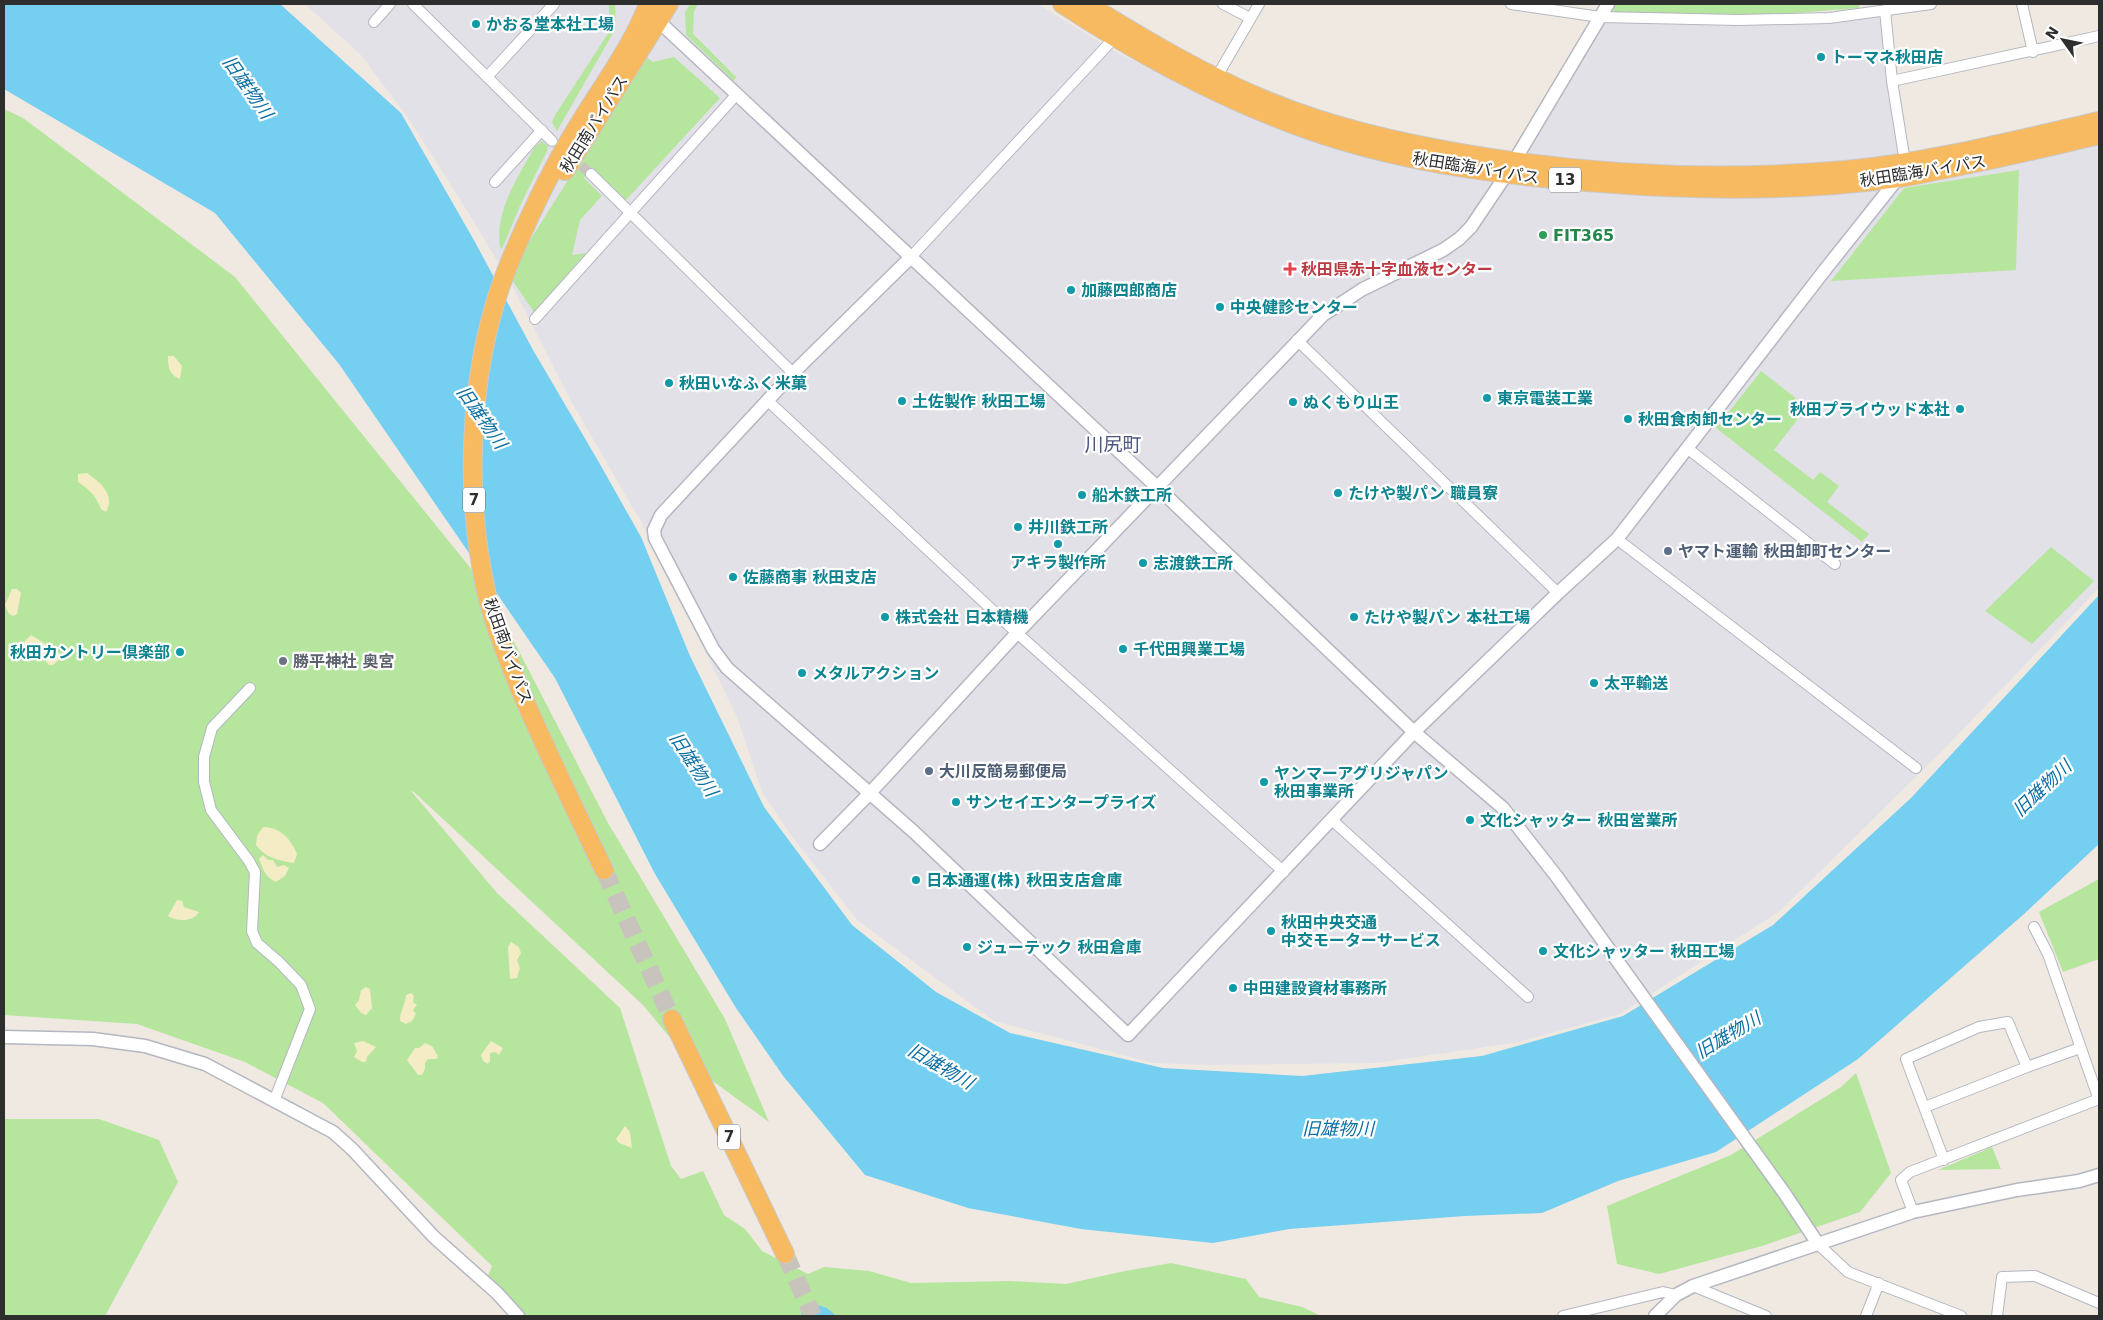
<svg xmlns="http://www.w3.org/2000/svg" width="2103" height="1320" viewBox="0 0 2103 1320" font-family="'DejaVu Sans','Noto Sans JP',sans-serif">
  <rect width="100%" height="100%" fill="#efe9e1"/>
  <path fill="#e3e1e8" d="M 305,4 L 1038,4 L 1116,52 L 1229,108 L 1340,148 L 1507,180 L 1604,14 L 1747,19 L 1890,8 L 1907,182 L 1920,183 L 2099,139 L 2099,588 L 1943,750 L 1780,911 L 1620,1014 L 1519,1042 L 1377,1063 L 1211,1065 L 1153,1063 L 994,1021 L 857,920 L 791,835 L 762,792 L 737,717 L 643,525 L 572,403 L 515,291 L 471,217 L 411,122 L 361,55 Z"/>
  <path fill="#b6e59e" d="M 609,4 L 615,4 L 616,28 L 557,131 L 552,122 L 555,115 L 609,32 Z
    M 690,4 L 698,4 L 694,11 L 693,34 L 736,77 L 734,81 L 686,35 L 685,12 Z
    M 1611,4 L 1860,4 L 1859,8 L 1784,14 L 1703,15 L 1615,12 L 1610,9 Z
    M 646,57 L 653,62 L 674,57 L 720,98 L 626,200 L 592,167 L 584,178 L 602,196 L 580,220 L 572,255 L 586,253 L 534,312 L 512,280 L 520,256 Z
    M 4,109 L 23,118 L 235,277 L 485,586 L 608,823 L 725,1019 L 769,1122 L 696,1069 L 643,1005 L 414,792 L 411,791 L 497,893 L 620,1008 L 671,1166 L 681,1179 L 703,1171 L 724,1215 L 745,1229 L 762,1251 L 808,1274 L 824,1267 L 869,1271 L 911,1283 L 1011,1281 L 1066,1284 L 1125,1271 L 1171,1263 L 1246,1279 L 1259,1297 L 1302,1307 L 1321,1316 L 524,1316 L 488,1276 L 492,1266 L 323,1103 L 245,1062 L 137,1024 L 4,1015 Z
    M 542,141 L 548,146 L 547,151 L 520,206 L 502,249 L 500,247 C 495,210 517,179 534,148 Z
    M 2019,170 L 2016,270 L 1831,281 L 1904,188 Z
    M 1761,371 L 1807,407 L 1774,450 L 1813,480 L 1820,472 L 1839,486 L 1827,502 L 1869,534 L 1862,542 L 1716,428 Z
    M 2051,547 L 2094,581 L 2032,644 L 1985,611 Z
    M 2099,879 L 2099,959 L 2063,972 L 2039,912 Z
    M 1856,1073 L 1891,1173 L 1860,1212 L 1762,1246 L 1659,1274 L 1617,1264 L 1607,1206 L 1731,1155 L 1841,1087 Z
    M 4,1119 L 99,1119 L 159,1140 L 178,1182 L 105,1316 L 4,1316 Z
    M 1992,1147 L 2001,1169 L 1938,1170 Z"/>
  <path fill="#f3ecc5" d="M 168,356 L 174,356 L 182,366 L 180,379 C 169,375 168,367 168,356 Z
    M 87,473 C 100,482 116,495 106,512 L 101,509 C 96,496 90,490 78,482 L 78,474 Z
    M 12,589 L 17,589 L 21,593 L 17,614 L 13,616 L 9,614 L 5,605 Z
    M 31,635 L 57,651 L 60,654 L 60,659 L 53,665 L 49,665 C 43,655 33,655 24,649 L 23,643 Z
    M 263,827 C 280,827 291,839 297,854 L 294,863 C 279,861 264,857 256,845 L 257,836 Z
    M 263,855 L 268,860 L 273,860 L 277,867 L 284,865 L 289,868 L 285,876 L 276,882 C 265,877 263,869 259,859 Z
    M 177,900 L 182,901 L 184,907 L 199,912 C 193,922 177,922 168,916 Z
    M 511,942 L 519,947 L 521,953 L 517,960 L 520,968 L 517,978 L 510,979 L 508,947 Z
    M 366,987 L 370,989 L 372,1008 L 366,1015 L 361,1013 L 355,1005 L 359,1000 L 361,990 Z
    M 411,993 L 414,996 L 413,1002 L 417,1005 L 413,1010 L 416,1014 L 412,1021 L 406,1024 L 400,1021 C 400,1011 405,1005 406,995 Z
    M 363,1041 L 376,1047 L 367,1057 L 366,1062 L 362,1062 L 354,1057 L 357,1051 L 354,1043 Z
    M 491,1041 L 503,1048 L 499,1055 L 495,1052 L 490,1053 L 490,1061 L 488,1064 L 483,1061 L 481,1055 Z
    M 425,1043 L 432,1046 L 438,1056 L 437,1059 L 428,1059 L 425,1063 L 425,1069 L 422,1075 L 418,1075 L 407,1060 L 415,1048 L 419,1048 Z
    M 625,1126 L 630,1132 L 632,1148 L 619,1143 L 616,1139 Z"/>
  <path fill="#75cff0" d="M 4,4 L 280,4 L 401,113 L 475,242 L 533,350 L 597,459 L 641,537 L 690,656 L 764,807 L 852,925 L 936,992 L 1010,1033 L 1163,1068 L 1302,1076 L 1482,1056 L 1623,1016 L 1773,925 L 1911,798 L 2099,595 L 2099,844 L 2024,914 L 1858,1059 L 1716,1152 L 1618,1181 L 1542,1213 L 1465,1216 L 1289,1229 L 1213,1243 L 1081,1229 L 968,1208 L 865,1175 L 784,1077 L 736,1008 L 655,874 L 555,678 L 339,364 L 215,213 L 4,89 Z
    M 814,1304 L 827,1308 L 836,1316 L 802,1316 L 801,1313 L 805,1308 Z"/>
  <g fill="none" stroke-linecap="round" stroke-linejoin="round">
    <path stroke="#c8c4bd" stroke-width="10" stroke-dasharray="10 5" stroke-linecap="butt" d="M 570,156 L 591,174"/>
    <path stroke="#c8c4bd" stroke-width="18" stroke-dasharray="18 9" stroke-linecap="butt" d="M 604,870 L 672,1019
      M 785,1254 L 813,1316"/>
    <g stroke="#b4b7c1" stroke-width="12">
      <path id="minor" d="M 413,4 L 552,141
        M 1223,4 L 1250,18
        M 1511,4 L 1600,17 L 1739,20 L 1829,18 L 1931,4
        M 2022,4 L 2033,52
        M 1885,10 L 1892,81 L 1905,162 L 1904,166
        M 374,22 L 390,4
        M 487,77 L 554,4
        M 1216,78 L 1259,4
        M 1892,81 L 2099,36
        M 591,174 L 793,373
        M 495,182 L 542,130
        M 911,257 L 1117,35
        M 535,319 L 737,94
        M 1297,340 L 1558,593
        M 767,400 L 1017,633 L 1284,872
        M 1687,448 L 1835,564
        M 1617,539 L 1916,768
        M 250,688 L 212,728 L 204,757 L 204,782 L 211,810 L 249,861 L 255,872 L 252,931 L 257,943 L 279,962 L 301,985 L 310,1009 L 274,1101
        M 1333,821 L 1528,997
        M 2034,927 L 2048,954 L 2099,1100
        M 1925,1107 L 2027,1067 L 2080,1048
        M 1944,1160 L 1906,1059 L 1979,1027 L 2008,1022 L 2027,1067
        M 1913,1212 L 1901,1180 L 1910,1172 L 2099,1099
        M 1818,1244 L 1848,1272 L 1961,1316
        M 1693,1286 L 1766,1316
        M 1563,1316 L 1663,1292 L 1676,1295
        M 1866,1316 L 1879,1283
        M 1997,1316 L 2002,1277 L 2035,1276 L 2099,1303"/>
    </g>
    <g stroke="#b4b7c1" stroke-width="15">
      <path id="tertiary" d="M 653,16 L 1157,487 L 1414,732 L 1503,808 L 1557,877 L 1785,1194 L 1818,1244
        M 911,257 L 793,373 L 661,515 L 654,530 L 655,538 L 713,649 L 727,668 L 914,832 L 1128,1035 L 1414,732 L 1558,593 L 1617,539 L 1824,271 L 1898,178
        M 820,844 L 870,793 L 1017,633 L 1323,315 L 1363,289 L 1443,250 L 1459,239 L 1471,227 L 1506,175 L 1608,4
        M 4,1037 L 93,1039 L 145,1046 L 205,1064 L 333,1132 L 352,1149 L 434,1237 L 497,1293 L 518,1316
        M 1655,1316 L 1676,1295 L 1693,1286 L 1913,1212 L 2017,1190 L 2079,1181 L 2099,1175"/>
    </g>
    <g stroke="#c9c9c9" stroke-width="20">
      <path id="trunk" d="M 1062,4 C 1144,58 1229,104 1323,135 C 1412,164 1506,176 1600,183 C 1699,191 1799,192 1898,178 C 1916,176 1933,171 1951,168 C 2001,158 2050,147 2099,135
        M 1087,4 C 1144,39 1201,73 1263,99 C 1327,126 1393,141 1461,153 C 1588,175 1717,181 1845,170 C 1931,162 2015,140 2099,121
        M 565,171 L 669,4
        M 604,870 C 575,809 545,749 519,687 C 506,654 492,621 485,586 C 463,482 470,356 511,259 C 530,214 551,170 576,129 C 595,97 618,66 635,33 C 640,24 644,13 649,4
        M 672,1019 L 785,1254"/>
    </g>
    <use href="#minor" stroke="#fff" stroke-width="10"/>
    <use href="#tertiary" stroke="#fff" stroke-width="12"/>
    <use href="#trunk" stroke="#f8ba60" stroke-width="18"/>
  </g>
  <g fill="#0f9aa8" stroke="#fff" stroke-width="2">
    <circle cx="476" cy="24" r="5"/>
    <circle cx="1821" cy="57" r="5"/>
    <circle cx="1071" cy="290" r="5"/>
    <circle cx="1220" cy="307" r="5"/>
    <circle cx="669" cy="383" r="5"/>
    <circle cx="1487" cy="398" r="5"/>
    <circle cx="902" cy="401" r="5"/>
    <circle cx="1293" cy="402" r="5"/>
    <circle cx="1960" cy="409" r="5"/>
    <circle cx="1628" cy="419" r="5"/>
    <circle cx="1338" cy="493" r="5"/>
    <circle cx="1082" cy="495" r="5"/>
    <circle cx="1018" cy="527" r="5"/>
    <circle cx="1058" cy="544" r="5"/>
    <circle cx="1143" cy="563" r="5"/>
    <circle cx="733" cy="577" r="5"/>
    <circle cx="885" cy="617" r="5"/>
    <circle cx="1354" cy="617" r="5"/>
    <circle cx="1123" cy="649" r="5"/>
    <circle cx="180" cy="652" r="5"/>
    <circle cx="802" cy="673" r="5"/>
    <circle cx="1594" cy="683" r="5"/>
    <circle cx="1264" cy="782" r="5"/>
    <circle cx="956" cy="802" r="5"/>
    <circle cx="1470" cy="820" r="5"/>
    <circle cx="916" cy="880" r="5"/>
    <circle cx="1271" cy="931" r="5"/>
    <circle cx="967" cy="947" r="5"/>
    <circle cx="1543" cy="951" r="5"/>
    <circle cx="1233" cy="988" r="5"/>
  </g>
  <circle fill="#2e9e5b" stroke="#fff" stroke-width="2" cx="1543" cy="235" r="5"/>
  <path fill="#e0444e" stroke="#fff" stroke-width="2" d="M1287.5 261.5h5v5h5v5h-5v5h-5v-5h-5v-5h5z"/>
  <g fill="#5c6f8a" stroke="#fff" stroke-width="2">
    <circle cx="1668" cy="551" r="5"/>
    <circle cx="929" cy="771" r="5"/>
  </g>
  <circle fill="#6b7280" stroke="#fff" stroke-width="2" cx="283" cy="661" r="5"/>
  <g text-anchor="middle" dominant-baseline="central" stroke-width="4.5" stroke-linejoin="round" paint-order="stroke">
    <g fill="#fff" stroke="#6d6d6d" stroke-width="1">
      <rect x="1549" y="167.5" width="32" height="25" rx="4"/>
      <rect x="463" y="487.5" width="22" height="25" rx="4"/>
      <rect x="718" y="1124.5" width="22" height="25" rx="4"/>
    </g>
    <g font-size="15" font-weight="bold" fill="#2e2e2e">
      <text x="1565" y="180">13</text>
      <text x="474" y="500">7</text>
      <text x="729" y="1137">7</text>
    </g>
    <g font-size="16" font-weight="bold" fill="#0d838f" stroke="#fff" text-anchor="start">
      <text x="486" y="24">かおる堂本社工場</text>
      <text x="1831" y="57">トーマネ秋田店</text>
      <text x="1081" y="290">加藤四郎商店</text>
      <text x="1230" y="307">中央健診センター</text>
      <text x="679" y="383">秋田いなふく米菓</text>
      <text x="1497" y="398">東京電装工業</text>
      <text x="912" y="401">土佐製作 秋田工場</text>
      <text x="1303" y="402">ぬくもり山王</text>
      <text x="1950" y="409" text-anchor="end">秋田プライウッド本社</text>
      <text x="1638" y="419">秋田食肉卸センター</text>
      <text x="1348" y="493">たけや製パン 職員寮</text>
      <text x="1092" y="495">船木鉄工所</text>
      <text x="1028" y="527">井川鉄工所</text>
      <text x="1058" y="562" text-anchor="middle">アキラ製作所</text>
      <text x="1153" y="563">志渡鉄工所</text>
      <text x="743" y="577">佐藤商事 秋田支店</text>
      <text x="895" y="617">株式会社 日本精機</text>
      <text x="1364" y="617">たけや製パン 本社工場</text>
      <text x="1133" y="649">千代田興業工場</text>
      <text x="170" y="652" text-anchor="end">秋田カントリー倶楽部</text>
      <text x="812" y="673">メタルアクション</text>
      <text x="1604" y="683">太平輸送</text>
      <text x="1274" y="773">ヤンマーアグリジャパン<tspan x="1274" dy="18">秋田事業所</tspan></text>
      <text x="966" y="802">サンセイエンタープライズ</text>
      <text x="1480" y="820">文化シャッター 秋田営業所</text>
      <text x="926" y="880">日本通運(株) 秋田支店倉庫</text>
      <text x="1281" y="922">秋田中央交通<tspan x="1281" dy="18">中交モーターサービス</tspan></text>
      <text x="977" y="947">ジューテック 秋田倉庫</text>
      <text x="1553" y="951">文化シャッター 秋田工場</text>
      <text x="1243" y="988">中田建設資材事務所</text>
    </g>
    <g font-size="16" fill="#2e2e2e" stroke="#fff">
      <text transform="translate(594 124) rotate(-58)">秋田南バイパス</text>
      <text transform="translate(1476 168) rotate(9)">秋田臨海バイパス</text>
      <text transform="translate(1923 171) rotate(-9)">秋田臨海バイパス</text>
      <text transform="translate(508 651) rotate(70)">秋田南バイパス</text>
    </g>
    <g font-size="16" font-weight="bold" fill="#27864d" stroke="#fff" text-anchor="start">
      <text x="1553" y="235">FIT365</text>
    </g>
    <g font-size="16" font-weight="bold" fill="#be3a42" stroke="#fff" text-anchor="start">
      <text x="1301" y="269">秋田県赤十字血液センター</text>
    </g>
    <g font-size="16" font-weight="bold" fill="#4e5e75" stroke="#fff" text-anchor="start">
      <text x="1678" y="551">ヤマト運輸 秋田卸町センター</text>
      <text x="939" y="771">大川反簡易郵便局</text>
    </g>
    <g font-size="16" font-weight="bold" fill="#5b616d" stroke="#fff" text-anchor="start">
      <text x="293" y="661">勝平神社 奥宮</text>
    </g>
    <g font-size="18" font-style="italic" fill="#0d6fa3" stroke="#fff">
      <text transform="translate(248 87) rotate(55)">旧雄物川</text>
      <text transform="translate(482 417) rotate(55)">旧雄物川</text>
      <text transform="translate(694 764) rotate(57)">旧雄物川</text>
      <text transform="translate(2042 788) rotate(-43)">旧雄物川</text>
      <text transform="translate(1728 1035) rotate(-31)">旧雄物川</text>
      <text transform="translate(941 1066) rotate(30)">旧雄物川</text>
      <text x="1338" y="1128">旧雄物川</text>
    </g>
    <g font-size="19" fill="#4d5680" stroke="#fff">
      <text x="1113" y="444">川尻町</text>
    </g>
  </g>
  <rect width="2103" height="1320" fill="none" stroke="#2e2e2e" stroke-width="10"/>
  <g transform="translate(2063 40) rotate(303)" stroke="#ffffff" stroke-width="4" paint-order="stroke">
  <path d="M0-4L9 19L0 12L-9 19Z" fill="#2e2e2e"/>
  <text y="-8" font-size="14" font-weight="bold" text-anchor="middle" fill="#2e2e2e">N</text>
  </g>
</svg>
